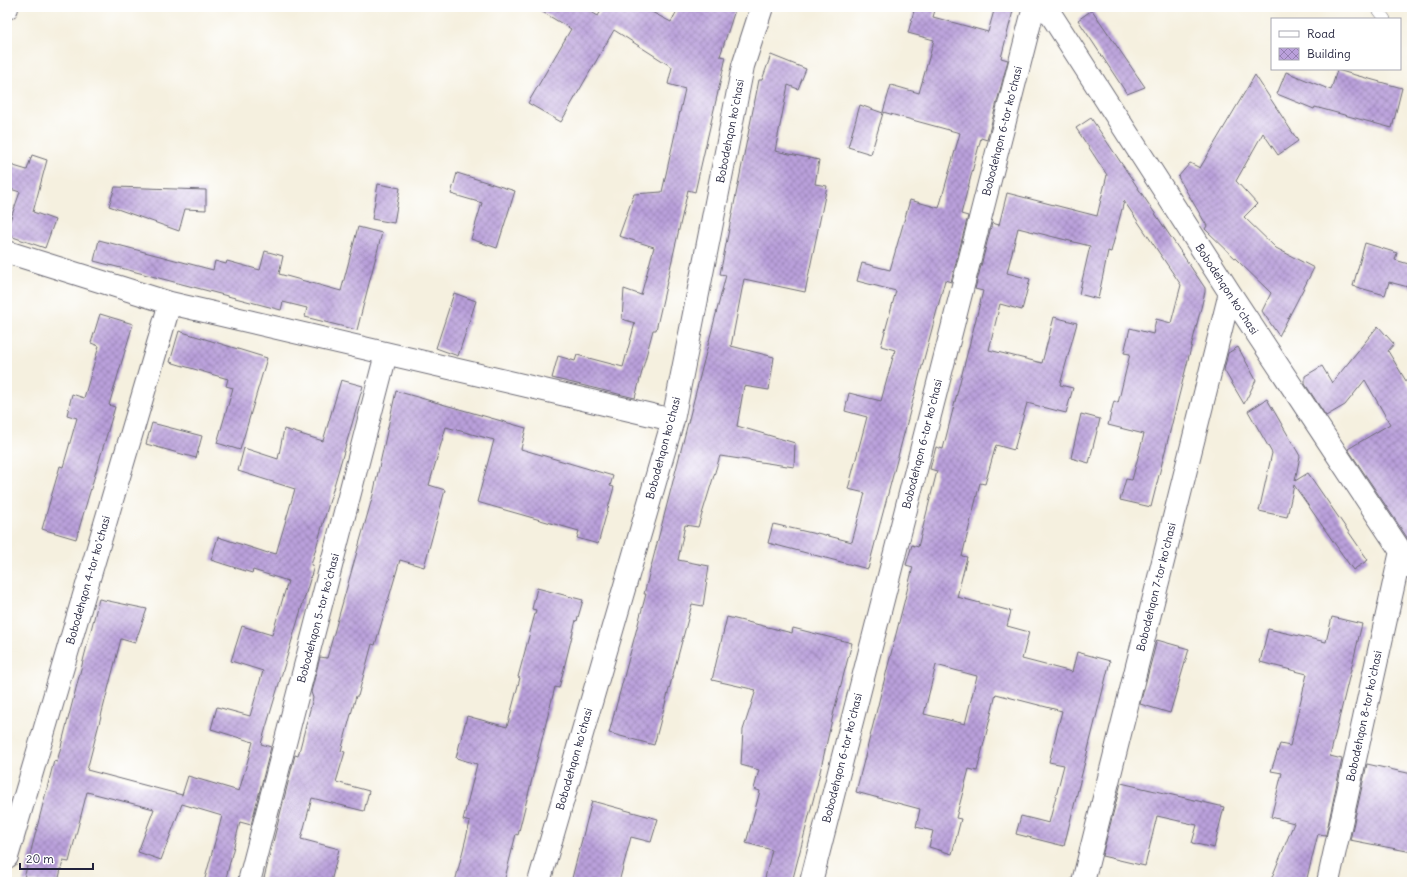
<svg xmlns="http://www.w3.org/2000/svg" width="1419" height="889" viewBox="0 0 1419 889" font-family="Delius,sans-serif">
  <defs>
    <pattern id="building-cross-hatch" width="8" height="8" patternUnits="userSpaceOnUse"><rect width="8" height="8" fill="#baa0db"/><path d="M0 0l8 8M0 8l8-8" fill="none" stroke="#9782b3"/></pattern>
  </defs>
  <rect width="100%" height="100%" fill="#fff"/>
  <filter id="ink" filterUnits="userSpaceOnUse"><feTurbulence type="fractalNoise" baseFrequency=".025" numOctaves="2"/><feDisplacementMap in="SourceGraphic" scale="8" xChannelSelector="R" yChannelSelector="G"/><feConvolveMatrix kernelMatrix="1 2 1 2 8 2 1 2 1" color-interpolation-filters="sRGB"/></filter>
  <filter id="wash" filterUnits="userSpaceOnUse"><feTurbulence type="fractalNoise" baseFrequency=".012" numOctaves="4" result="noise"/><feDisplacementMap in="SourceGraphic" scale="16" xChannelSelector="R" yChannelSelector="G"/><feGaussianBlur stdDeviation="0.9" result="paint"/><feColorMatrix in="noise" values="0 0 0 0 0 0 0 0 0 0 0 0 0 0 0 0 0 1.4 0 .05"/><feComposite in="paint" operator="in"/></filter>
  <g filter="url(#wash)">
    <rect width="100%" height="100%" fill="#f5f0df"/>
    <g id="blocks">
      <path fill="url(#building-cross-hatch)" fill-rule="evenodd" d="M 534,7 L 583,7 L 598,16 L 603,7 L 642,7 L 671,22 L 679,7 L 736,7 L 720,56 L 726,57 L 695,192 L 688,190 L 656,330 L 653,330 L 635,398 L 552,378 L 558,356 L 575,361 L 577,355 L 623,367 L 635,323 L 622,319 L 624,289 L 641,295 L 654,247 L 619,236 L 634,194 L 662,192 L 685,89 L 668,84 L 672,67 L 614,30 L 561,122 L 528,103 L 571,29 Z
        M 915,7 L 936,7 L 933,17 L 988,32 L 995,7 L 1014,7 L 1001,58 L 1008,60 L 987,140 L 981,138 L 961,214 L 968,216 L 951,282 L 945,280 L 868,569 L 768,543 L 773,524 L 816,534 L 817,533 L 852,542 L 865,493 L 848,489 L 867,417 L 845,411 L 849,393 L 881,401 L 895,350 L 881,346 L 896,291 L 857,281 L 862,263 L 890,270 L 910,200 L 939,208 L 960,133 L 883,112 L 891,85 L 919,93 L 934,40 L 908,33 Z
        M 1092,10 L 1145,87 L 1127,94 L 1078,20 Z
        M 771,55 L 806,69 L 798,89 L 788,85 L 775,151 L 819,160 L 815,184 L 827,186 L 805,292 L 744,279 L 731,346 L 774,357 L 769,390 L 744,386 L 737,426 L 795,443 L 794,467 L 720,456 L 698,527 L 685,525 L 678,560 L 709,566 L 703,606 L 692,604 L 654,745 L 609,733 L 646,594 L 644,594 L 726,275 L 720,274 L 759,80 L 762,80 Z
        M 1337,70 L 1402,88 L 1392,128 L 1315,107 L 1314,109 L 1277,94 L 1286,72 L 1331,90 Z
        M 1255,75 L 1298,141 L 1278,155 L 1263,133 L 1236,181 L 1257,204 L 1244,217 L 1276,248 L 1314,268 L 1279,336 L 1262,311 L 1271,293 L 1205,229 L 1207,226 L 1178,177 L 1190,163 L 1200,168 Z
        M 860,105 L 883,113 L 871,154 L 848,147 Z
        M 1091,118 L 1205,288 L 1205,292 L 1151,507 L 1120,500 L 1126,479 L 1132,480 L 1144,434 L 1108,425 L 1114,401 L 1118,403 L 1130,354 L 1124,353 L 1130,328 L 1153,334 L 1156,319 L 1171,323 L 1181,285 L 1124,201 L 1111,252 L 1108,251 L 1098,299 L 1079,294 L 1090,246 L 1018,228 L 1007,273 L 1030,279 L 1022,310 L 1000,304 L 989,350 L 1042,363 L 1054,317 L 1077,323 L 1060,385 L 1073,388 L 1066,413 L 1027,403 L 1014,450 L 996,445 L 985,484 L 980,483 L 962,556 L 967,557 L 957,597 L 1011,611 L 1007,626 L 1029,632 L 1022,659 L 1072,672 L 1077,652 L 1110,661 L 1064,846 L 1016,834 L 1021,816 L 1049,823 L 1064,765 L 1049,762 L 1062,711 L 996,694 L 977,771 L 969,769 L 956,818 L 961,819 L 952,854 L 929,847 L 933,831 L 916,827 L 920,809 L 856,792 L 913,567 L 906,565 L 912,545 L 918,547 L 937,471 L 930,469 L 936,447 L 943,449 L 983,291 L 975,289 L 992,223 L 999,225 L 1007,193 L 1097,216 L 1107,175 L 1076,128 ZM 936,665 L 977,676 L 965,724 L 924,714 Z
        M 32,155 L 47,160 L 33,212 L 55,220 L 45,248 L 7,235 L 7,229 L 20,192 L 7,188 L 7,164 L 27,170 Z
        M 457,173 L 515,191 L 497,248 L 471,239 L 482,203 L 451,194 Z
        M 378,184 L 400,188 L 394,223 L 372,219 Z
        M 115,187 L 206,190 L 206,210 L 185,209 L 179,231 L 109,206 Z
        M 358,227 L 382,233 L 357,330 L 305,317 L 307,308 L 283,302 L 281,310 L 94,261 L 99,240 L 213,270 L 215,261 L 226,264 L 227,261 L 260,270 L 265,251 L 283,256 L 279,274 L 341,291 Z
        M 1365,243 L 1397,253 L 1395,260 L 1412,265 L 1412,288 L 1389,282 L 1385,295 L 1353,286 Z
        M 454,293 L 476,301 L 458,356 L 436,348 Z
        M 100,314 L 133,324 L 109,405 L 115,407 L 76,539 L 42,529 L 60,466 L 63,467 L 77,418 L 67,415 L 72,394 L 84,398 L 99,346 L 91,343 Z
        M 1378,326 L 1394,344 L 1388,351 L 1412,391 L 1412,545 L 1348,449 L 1390,424 L 1365,380 L 1345,405 L 1326,416 L 1305,384 L 1305,376 L 1322,366 L 1332,383 Z
        M 179,331 L 267,358 L 240,450 L 217,443 L 233,388 L 226,386 L 228,379 L 170,362 Z
        M 1238,347 L 1256,380 L 1244,404 L 1224,370 L 1228,353 Z
        M 341,380 L 363,386 L 311,565 L 314,566 L 261,744 L 271,747 L 251,825 L 240,822 L 225,882 L 204,882 L 222,816 L 182,804 L 161,860 L 138,852 L 154,809 L 87,792 L 69,862 L 63,861 L 58,882 L 23,882 L 54,761 L 57,762 L 99,599 L 147,609 L 135,643 L 121,639 L 87,770 L 182,795 L 188,776 L 239,791 L 253,742 L 211,729 L 217,707 L 250,716 L 263,671 L 231,661 L 242,626 L 272,635 L 288,581 L 253,570 L 252,573 L 211,560 L 218,537 L 268,553 L 269,552 L 276,554 L 295,489 L 238,471 L 244,448 L 278,459 L 284,429 L 323,441 Z
        M 396,391 L 526,428 L 521,449 L 613,476 L 610,486 L 614,487 L 598,544 L 577,538 L 579,531 L 477,502 L 494,440 L 446,427 L 429,485 L 445,490 L 424,567 L 400,560 L 375,645 L 372,644 L 358,696 L 356,696 L 341,751 L 345,752 L 336,782 L 369,791 L 364,811 L 312,798 L 301,839 L 339,849 L 331,882 L 263,882 L 295,755 L 298,756 L 313,698 L 311,692 L 320,657 L 327,658 L 373,495 Z
        M 1267,399 L 1300,456 L 1295,481 L 1308,473 L 1368,560 L 1353,570 L 1294,485 L 1287,517 L 1259,511 L 1272,453 L 1248,411 Z
        M 1081,414 L 1100,419 L 1089,463 L 1071,458 Z
        M 152,423 L 202,436 L 196,458 L 146,444 Z
        M 537,588 L 583,600 L 577,621 L 576,620 L 559,688 L 555,687 L 518,835 L 516,834 L 504,882 L 455,882 L 470,822 L 463,820 L 477,764 L 456,758 L 467,716 L 507,727 L 520,678 L 518,677 L 536,610 L 532,609 Z
        M 727,617 L 792,633 L 793,628 L 852,643 L 834,711 L 817,785 L 792,882 L 764,882 L 772,850 L 746,843 L 760,791 L 754,789 L 759,770 L 741,765 L 743,730 L 756,690 L 712,680 Z
        M 1332,617 L 1362,624 L 1330,756 L 1342,759 L 1326,835 L 1318,834 L 1306,882 L 1270,882 L 1294,823 L 1271,817 L 1282,773 L 1271,771 L 1280,744 L 1290,746 L 1307,674 L 1260,662 L 1268,629 L 1326,642 Z
        M 1157,640 L 1189,649 L 1170,713 L 1140,704 Z
        M 1367,764 L 1412,774 L 1412,852 L 1350,840 Z
        M 1121,783 L 1224,807 L 1214,848 L 1192,843 L 1197,825 L 1157,816 L 1145,866 L 1102,856 Z
        M 592,801 L 658,819 L 651,842 L 631,837 L 619,882 L 571,882 Z"/>
    </g>
  </g>
  <g filter="url(#ink)">
    <use href="#blocks" fill-opacity="0" stroke="#6c6a74" stroke-width="1"/>
    <g fill="none" stroke-linecap="round" stroke-linejoin="round">
      <g stroke="#6c6a74" stroke-width="12">
        <path id="lane" d="M 1376,7 L 1385,19"/>
      </g>
      <g stroke="#6c6a74" stroke-width="24">
        <path id="street" d="M 1046,7 L 1230,293 L 1412,568
          M 7,8 L 7,7
          M 7,252 L 170,303 L 673,420
          M 7,857 L 170,303
          M 249,882 L 386,354
          M 539,882 L 673,420 L 743,66 L 762,7
          M 811,882 L 1034,7
          M 1083,882 L 1230,293
          M 1328,882 L 1401,551"/>
      </g>
      <use href="#lane" stroke="#fff" stroke-width="11"/>
      <use href="#street" stroke="#fff" stroke-width="22"/>
    </g>
  </g>
  <g text-anchor="middle" dominant-baseline="central" stroke-width="3" stroke-linejoin="round" paint-order="stroke">
    <g font-size="11" fill="#22223b" stroke="#fff">
      <text transform="translate(730 131) rotate(-79)">Bobodehqon koʼchasi</text>
      <text transform="translate(1002 131) rotate(-76)">Bobodehqon 6-tor koʼchasi</text>
      <text transform="translate(1227 289) rotate(57)">Bobodehqon koʼchasi</text>
      <text transform="translate(922 444) rotate(-76)">Bobodehqon 6-tor koʼchasi</text>
      <text transform="translate(663 448) rotate(-75)">Bobodehqon koʼchasi</text>
      <text transform="translate(88 580) rotate(-74)">Bobodehqon 4-tor koʼchasi</text>
      <text transform="translate(1156 587) rotate(-76)">Bobodehqon 7-tor koʼchasi</text>
      <text transform="translate(318 618) rotate(-75)">Bobodehqon 5-tor koʼchasi</text>
      <text transform="translate(1364 716) rotate(-78)">Bobodehqon 8-tor koʼchasi</text>
      <text transform="translate(842 758) rotate(-76)">Bobodehqon 6-tor koʼchasi</text>
      <text transform="translate(574 759) rotate(-74)">Bobodehqon koʼchasi</text>
    </g>
  </g>
  <rect width="1419" height="889" fill="none" stroke="#fff" stroke-width="24"/>
  <rect x="1271" y="18" width="130" height="52" fill="#ffffff" stroke="#a7a7b1"/>
  <rect x="1279" y="31" width="20" height="6" fill="#ffffff" stroke="#a7a7b1"/>
  <text x="1307" y="38" font-size="12" fill="#22223b">Road</text>
  <rect x="1279" y="48" width="20" height="12" fill="url(#building-cross-hatch)" stroke="#a7a7b1"/>
  <text x="1307" y="58" font-size="12" fill="#22223b">Building</text>
  <path d="M20 863v6h73v-6" fill="none" stroke="#22223b" stroke-width="2"/>
  <text x="26" y="863" font-size="12" fill="#22223b" stroke="#ffffff" stroke-width="3" paint-order="stroke">20 m</text>
</svg>
